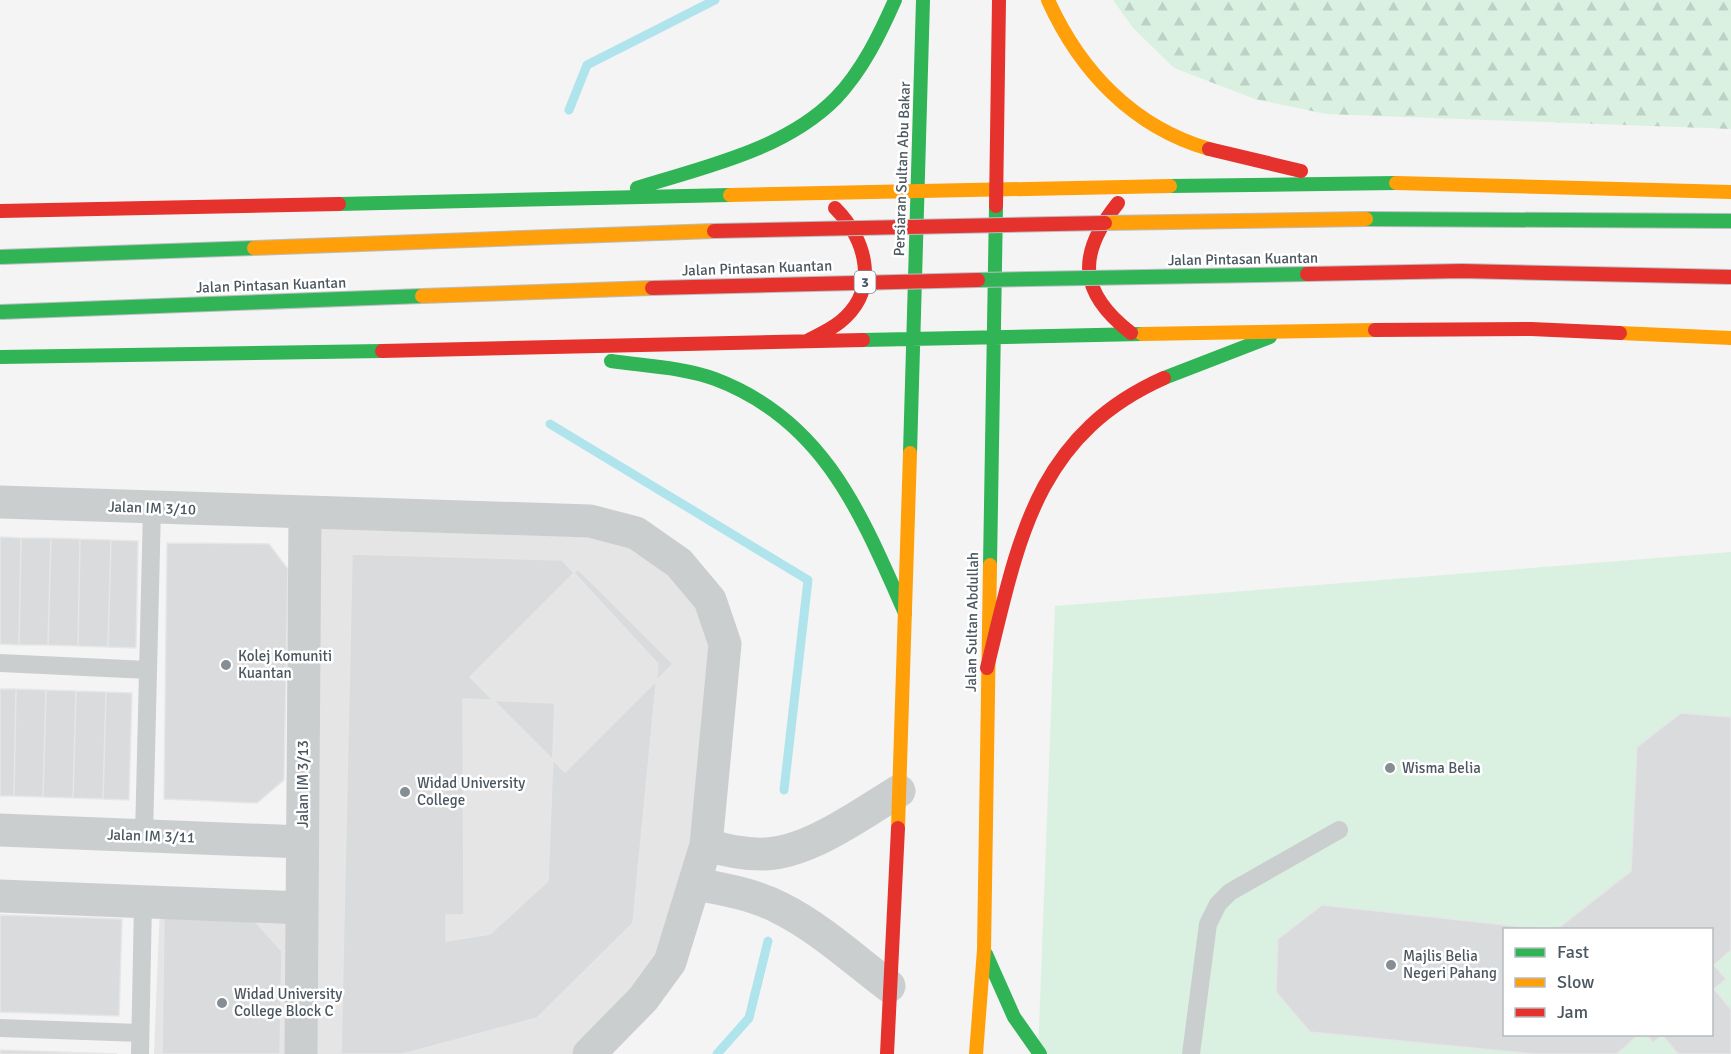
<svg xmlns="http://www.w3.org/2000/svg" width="1731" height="1054" viewBox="0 0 1731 1054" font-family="Signika,sans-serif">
  <defs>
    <pattern id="forest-firs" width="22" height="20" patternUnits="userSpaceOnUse" patternTransform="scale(1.5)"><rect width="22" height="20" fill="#daf1e2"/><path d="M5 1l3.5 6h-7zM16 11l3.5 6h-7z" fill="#bdd1c4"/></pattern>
  </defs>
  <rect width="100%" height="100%" fill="#f4f4f4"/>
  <path fill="#e6e5e6" d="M 308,520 L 593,523 L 714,602 L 698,886 L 687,963 L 666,992 L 595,1054 L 154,1054 L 160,903 L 305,909 Z"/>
  <path fill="url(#forest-firs)" d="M 1113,0 L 1731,0 L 1731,129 L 1326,114 L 1255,99 L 1174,68 L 1133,28 Z"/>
  <path fill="#daf1e2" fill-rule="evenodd" d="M 1731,552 L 1731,1054 L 1038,1054 L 1055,606 ZM 1504,930 L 1712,930 L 1712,1034 L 1504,1034 Z"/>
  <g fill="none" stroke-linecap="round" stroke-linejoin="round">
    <path stroke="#b0e4ed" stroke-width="9" d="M 569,110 L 587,65 L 715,0
      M 550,424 L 808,580 L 784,790
      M 717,1054 L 749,1018 L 768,941"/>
  </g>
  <path fill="#dadbdc" stroke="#e5e6e7" stroke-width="1.5" fill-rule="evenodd" d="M 0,537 L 21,538 L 19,645 L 0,644 Z
    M 21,538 L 51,538 L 48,645 L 19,645 Z
    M 51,538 L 80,539 L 78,646 L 48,645 Z
    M 80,539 L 111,540 L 108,647 L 78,646 Z
    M 111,540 L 138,541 L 136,648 L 108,647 Z
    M 167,543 L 269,544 L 288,569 L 284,780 L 257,803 L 164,799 Z
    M 352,554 L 562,560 L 658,664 L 633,923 L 537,1018 L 403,1054 L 341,1054 ZM 463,699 L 555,703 L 548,881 L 490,934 L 446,941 L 446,915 L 464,915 Z
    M 578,569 L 673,664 L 565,772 L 470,677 Z
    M 0,689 L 16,689 L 14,796 L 0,796 Z
    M 16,689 L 46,690 L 43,797 L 14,796 Z
    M 46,690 L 76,691 L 73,798 L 43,797 Z
    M 76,691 L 106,692 L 103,799 L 73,798 Z
    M 106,692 L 132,693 L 129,800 L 103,799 Z
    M 1681,713 L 1731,717 L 1731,950 L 1714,965 L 1726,979 L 1714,989 L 1731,1009 L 1731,1054 L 1678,1054 L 1662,1035 L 1653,1043 L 1646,1034 L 1712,1034 L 1712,930 L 1556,930 L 1631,871 L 1637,747 Z
    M 1322,905 L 1551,930 L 1504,930 L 1504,1034 L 1639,1034 L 1617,1054 L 1534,1054 L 1310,1032 L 1276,992 L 1278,939 Z
    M 0,915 L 122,919 L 119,1016 L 0,1012 Z
    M 164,915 L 253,919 L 282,951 L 280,1054 L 162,1054 Z
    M 0,1050 L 117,1054 L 0,1054 Z"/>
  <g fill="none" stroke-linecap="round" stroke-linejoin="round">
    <path stroke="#cbcecf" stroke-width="18" d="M 0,663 L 148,670
      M 144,836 L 152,508
      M 0,1028 L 140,1033
      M 140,1054 L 143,901
      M 1191,1054 L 1208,924 L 1218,904 L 1230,892 L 1339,830"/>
    <path stroke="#cbcecf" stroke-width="33" d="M 0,502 L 590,521 L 636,533 L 679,563 L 710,600 L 725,644 L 706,845 L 670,962 L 643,999 L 589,1054
      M 0,830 L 302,842
      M 706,845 C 725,850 745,855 766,854 C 810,852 863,813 899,791
      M 695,884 C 723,889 753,894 780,908 C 820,928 853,959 889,986
      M 0,896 L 302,908
      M 301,1054 L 305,514"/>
    <path stroke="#30b455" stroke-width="14" d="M 1170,186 L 1396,183
      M 637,188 C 704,167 785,150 836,98 C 862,71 880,34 895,0
      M 339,204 L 730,195
      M 863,340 L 1142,334
      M 0,357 L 382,351
      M 611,361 C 645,366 682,367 715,379 C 824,420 861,514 905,613
      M 1164,378 L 1270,337
      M 910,453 L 923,0
      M 990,565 L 996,206
      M 986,954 L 1014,1017 L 1040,1054"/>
    <path stroke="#ff9f0a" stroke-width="14" d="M 1048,0 C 1080,71 1133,127 1209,149
      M 1396,183 L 1731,192
      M 730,195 L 1170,186
      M 1620,333 L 1731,338
      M 1142,334 L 1375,330
      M 898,828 L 910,453
      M 976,1054 L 984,950 L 990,565"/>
    <path stroke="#e5322d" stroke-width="14" d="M 1209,149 L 1301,171
      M 1118,203 C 1077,254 1078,292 1131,333
      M 996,206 L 999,0
      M 0,211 L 339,204
      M 1375,330 L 1531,329 L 1620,333
      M 807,341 C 818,335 830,330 840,322 C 880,290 867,240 835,208
      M 382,351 L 863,340
      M 987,668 C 1018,543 1034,436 1164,378
      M 887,1054 L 898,828"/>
    <g stroke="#b9bec2" stroke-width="16" stroke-linecap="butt">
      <path id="fast-bridge" d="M 1366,219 L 1731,221
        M 0,257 L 254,248
        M 978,280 L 1307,274
        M 0,312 L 422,296"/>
    </g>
    <g stroke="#b9bec2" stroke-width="16" stroke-linecap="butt">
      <path id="slow-bridge" d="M 1105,223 L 1366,219
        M 254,248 L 714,231
        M 422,296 L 652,288"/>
    </g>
    <g stroke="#b9bec2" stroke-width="16" stroke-linecap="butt">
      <path id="jam-bridge" d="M 714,231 L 1105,223
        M 1307,274 L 1462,271 L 1731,277
        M 652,288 L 978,280"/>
    </g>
    <use href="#fast-bridge" stroke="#30b455" stroke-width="14"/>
    <use href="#slow-bridge" stroke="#ff9f0a" stroke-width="14"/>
    <use href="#jam-bridge" stroke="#e5322d" stroke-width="14"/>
  </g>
  <g fill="#868e94" stroke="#fff" stroke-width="2">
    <circle cx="226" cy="665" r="6"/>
    <circle cx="1390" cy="768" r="6"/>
    <circle cx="405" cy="792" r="6"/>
    <circle cx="1391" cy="965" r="6"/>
    <circle cx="222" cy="1003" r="6"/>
  </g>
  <g text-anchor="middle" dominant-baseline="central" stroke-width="5" stroke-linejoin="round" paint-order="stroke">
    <rect fill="#fff" stroke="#818990" stroke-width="1.5" x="854.5" y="271" width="21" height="22" rx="4.5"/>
    <g font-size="14" font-weight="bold" fill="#4b5760">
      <text x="865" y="282">3</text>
    </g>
    <g font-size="15" fill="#4b5760" stroke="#fff">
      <text transform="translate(902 169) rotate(-88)">Persiaran Sultan Abu Bakar</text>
      <text transform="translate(1243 259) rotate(-1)">Jalan Pintasan Kuantan</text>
      <text transform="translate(757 268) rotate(-2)">Jalan Pintasan Kuantan</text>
      <text transform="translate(271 285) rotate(-2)">Jalan Pintasan Kuantan</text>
      <text transform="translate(152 508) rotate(2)">Jalan IM 3/10</text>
      <text transform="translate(972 622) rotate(-89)">Jalan Sultan Abdullah</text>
      <text transform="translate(303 784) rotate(-90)">Jalan IM 3/13</text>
      <text transform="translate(151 836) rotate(2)">Jalan IM 3/11</text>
    </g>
    <g font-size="15" fill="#4b5760" stroke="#fff" text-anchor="start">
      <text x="238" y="656">Kolej Komuniti<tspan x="238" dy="17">Kuantan</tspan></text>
      <text x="1402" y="768">Wisma Belia</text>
      <text x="417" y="783">Widad University<tspan x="417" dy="17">College</tspan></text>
      <text x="1403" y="956">Majlis Belia<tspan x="1403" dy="17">Negeri Pahang</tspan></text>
      <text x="234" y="994">Widad University<tspan x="234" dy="17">College Block C</tspan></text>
    </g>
  </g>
  <rect x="1503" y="928" width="210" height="108" fill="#ffffff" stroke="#b7bcbf" stroke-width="1.5"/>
  <rect x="1515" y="948" width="30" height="9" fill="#30b455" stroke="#b7bcbf" stroke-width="1.5"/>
  <text x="1557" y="958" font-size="18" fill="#4b5760">Fast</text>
  <rect x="1515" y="978" width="30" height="9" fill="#ff9f0a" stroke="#b7bcbf" stroke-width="1.5"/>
  <text x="1557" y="988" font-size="18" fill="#4b5760">Slow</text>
  <rect x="1515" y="1008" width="30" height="9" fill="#e5322d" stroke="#b7bcbf" stroke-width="1.5"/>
  <text x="1557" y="1018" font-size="18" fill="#4b5760">Jam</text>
</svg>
